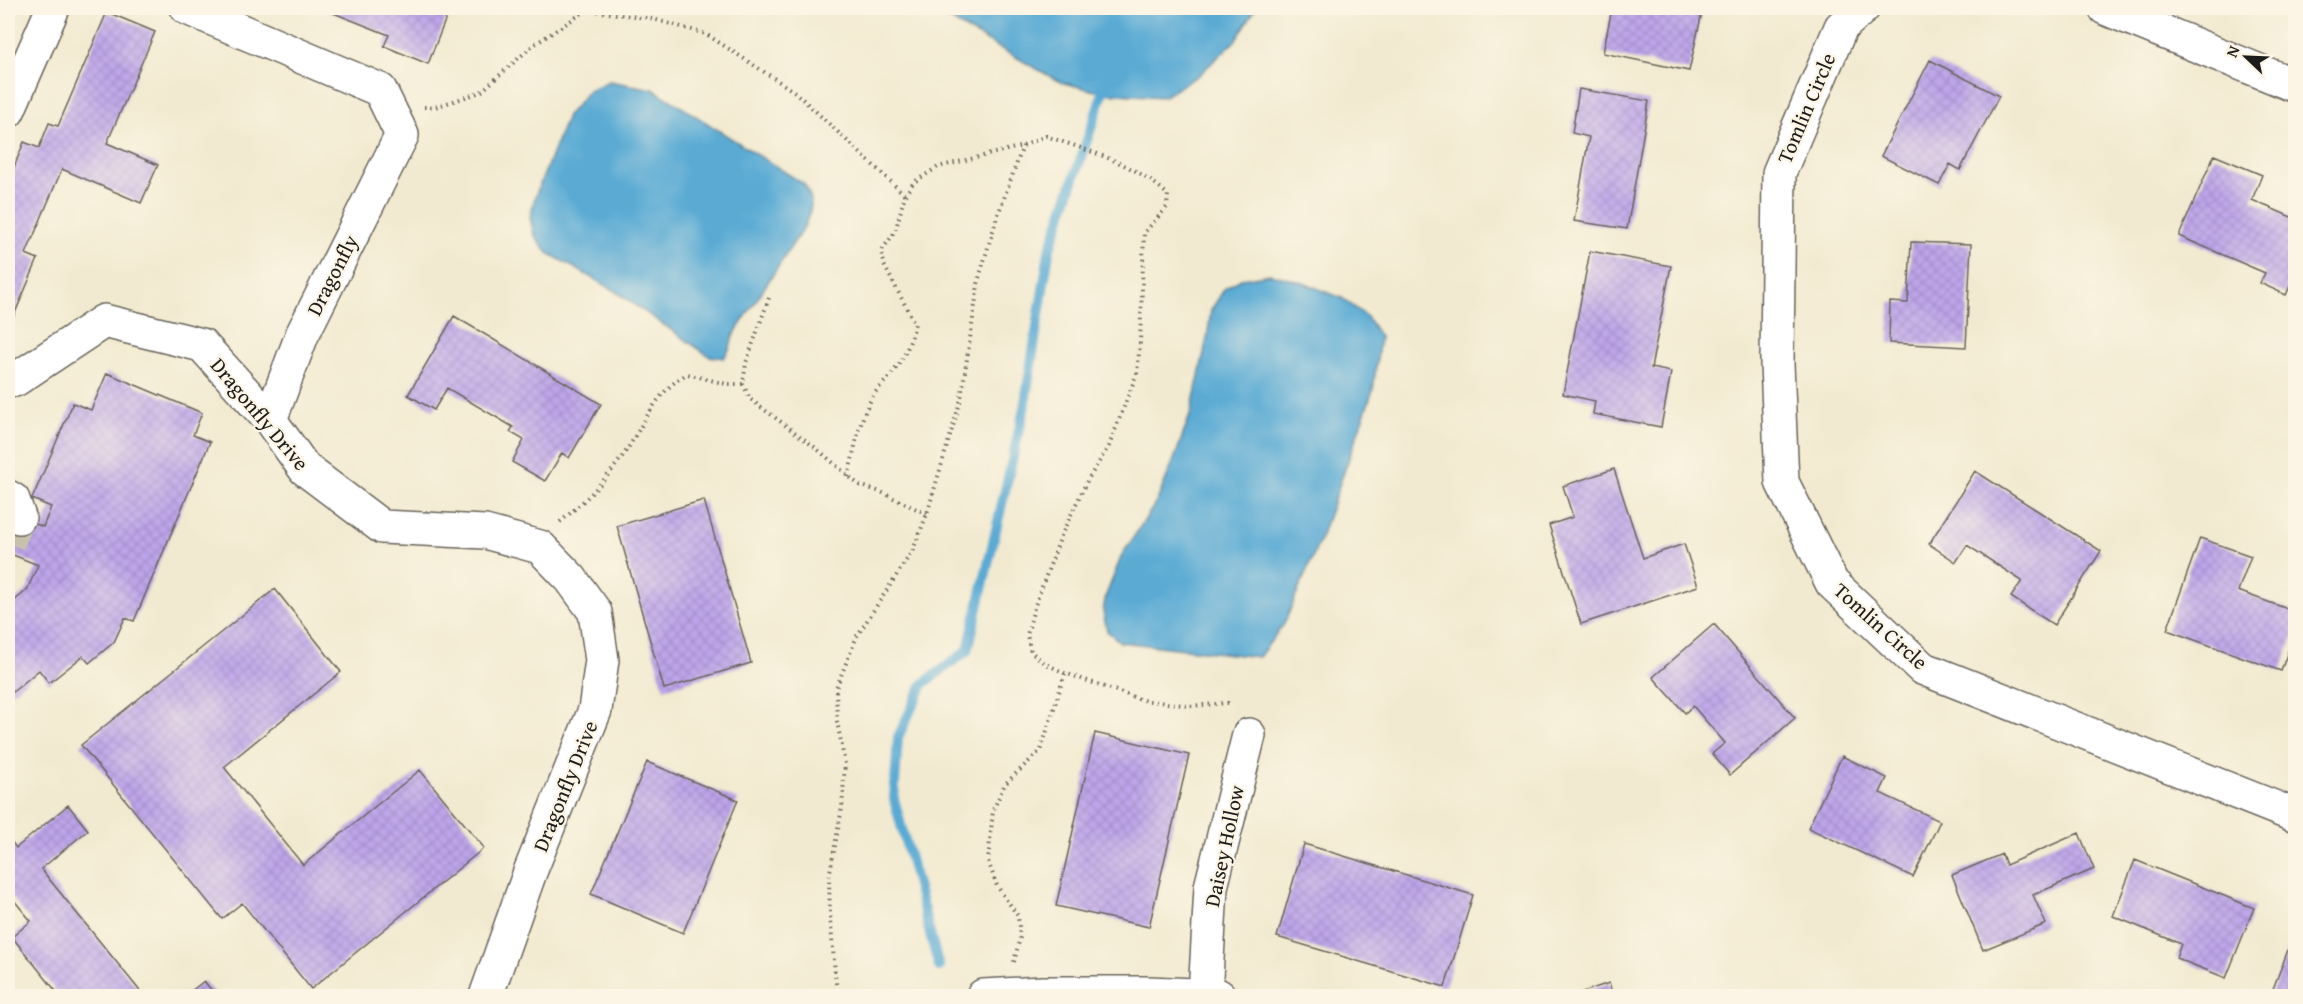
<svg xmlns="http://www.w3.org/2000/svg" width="2303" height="1004" viewBox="0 0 2303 1004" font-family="'Gentium Book Plus',serif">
  <defs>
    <pattern id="building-cross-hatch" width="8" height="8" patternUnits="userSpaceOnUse" patternTransform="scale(1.5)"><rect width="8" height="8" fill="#bea5ea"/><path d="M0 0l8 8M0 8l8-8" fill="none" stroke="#a38dc8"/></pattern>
  </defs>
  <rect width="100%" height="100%" fill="#fcf5e5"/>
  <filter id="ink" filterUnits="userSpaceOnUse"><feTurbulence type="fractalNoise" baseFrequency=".0167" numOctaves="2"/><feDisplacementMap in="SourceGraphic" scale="12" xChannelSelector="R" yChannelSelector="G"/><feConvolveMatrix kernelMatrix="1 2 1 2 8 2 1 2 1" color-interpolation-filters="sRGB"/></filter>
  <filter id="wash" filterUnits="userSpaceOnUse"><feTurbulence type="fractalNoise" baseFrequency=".008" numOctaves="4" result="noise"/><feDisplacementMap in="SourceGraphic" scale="24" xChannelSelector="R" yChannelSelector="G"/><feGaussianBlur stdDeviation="1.35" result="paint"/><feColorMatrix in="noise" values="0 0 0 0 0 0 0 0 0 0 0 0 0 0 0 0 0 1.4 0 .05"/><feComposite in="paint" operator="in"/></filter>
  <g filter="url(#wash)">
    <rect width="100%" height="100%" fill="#f2ead0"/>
    <path fill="#5aaad4" stroke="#3b6378" stroke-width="1.5" d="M 933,8 L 1256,8 L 1236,40 L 1199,75 L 1163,97 L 1103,93 L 1060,82 L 973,33 L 938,13 Z
      M 609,81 L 653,89 L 804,184 C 815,202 812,208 804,227 L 733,336 L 730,348 L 724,358 L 709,356 L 610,288 L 548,253 L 534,235 L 530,217 L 535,197 L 567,116 L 589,90 Z
      M 1270,274 L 1301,282 L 1342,298 L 1367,317 L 1380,337 L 1373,390 L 1320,540 L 1284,624 L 1259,657 L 1120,642 L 1107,631 L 1103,611 L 1106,595 L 1122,555 L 1157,501 L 1175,457 L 1191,412 L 1207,339 L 1211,310 L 1225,288 L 1241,279 Z"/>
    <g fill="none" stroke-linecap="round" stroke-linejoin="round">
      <path stroke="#5aaad4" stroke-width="10" d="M 939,967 L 894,799 L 898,737 L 923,684 L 968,650 L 1024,409 L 1049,252 L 1107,81"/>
    </g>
    <g id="blocks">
      <path fill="url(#building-cross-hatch)" d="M 321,8 L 434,8 L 448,13 L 428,64 L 384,46 L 389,35 Z
        M 1612,8 L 1703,8 L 1689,71 L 1603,53 Z
        M 107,12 L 155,32 L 107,143 L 158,165 L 141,203 L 62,169 L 26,254 L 38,259 L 12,320 L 8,319 L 8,182 L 24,142 L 39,148 L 49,123 L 58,126 Z
        M 1930,60 L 1999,96 L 1960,170 L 1950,164 L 1939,185 L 1881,156 Z
        M 1579,89 L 1649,101 L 1627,229 L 1574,221 L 1589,137 L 1572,133 Z
        M 2214,155 L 2262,175 L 2252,200 L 2296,219 L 2296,273 L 2286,295 L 2260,283 L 2265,273 L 2179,236 Z
        M 1911,242 L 1971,244 L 1966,347 L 1889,343 L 1890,302 L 1908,303 Z
        M 1590,251 L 1671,266 L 1651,368 L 1671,372 L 1661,427 L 1593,414 L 1595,401 L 1563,394 Z
        M 454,316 L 601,404 L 569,458 L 562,453 L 545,481 L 512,462 L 524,440 L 510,432 L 513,427 L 447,388 L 434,410 L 408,395 Z
        M 107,373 L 202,413 L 193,435 L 210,442 L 134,621 L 125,618 L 114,642 L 89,663 L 83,656 L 49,683 L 39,670 L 8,696 L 8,606 L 27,590 L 38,565 L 8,553 L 8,512 L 43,527 L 51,507 L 32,499 L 73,403 L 91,410 Z
        M 1614,469 L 1643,558 L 1684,544 L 1698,586 L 1581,624 L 1549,525 L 1573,517 L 1563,486 Z
        M 1975,471 L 2101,551 L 2054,625 L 2011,597 L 2022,581 L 1967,545 L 1956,562 L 1929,544 Z
        M 704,500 L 751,663 L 664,689 L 617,526 Z
        M 2200,538 L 2251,556 L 2238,591 L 2296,612 L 2296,629 L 2281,671 L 2167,630 Z
        M 275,589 L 341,672 L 224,767 L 303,865 L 420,770 L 484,848 L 311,989 L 242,903 L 222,919 L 81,745 Z
        M 1714,624 L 1795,718 L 1730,775 L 1712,754 L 1725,743 L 1693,706 L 1685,713 L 1653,677 Z
        M 1095,733 L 1189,755 L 1149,927 L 1056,906 Z
        M 1842,756 L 1887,778 L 1880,793 L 1940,821 L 1913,877 L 1808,828 Z
        M 647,762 L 738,800 L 683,933 L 591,894 Z
        M 68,805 L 88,830 L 41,869 L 144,996 L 60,996 L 12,937 L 31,921 L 8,893 L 8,837 L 16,848 Z
        M 2079,833 L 2094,869 L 2033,895 L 2046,924 L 1983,950 L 1952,875 L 2002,854 L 2006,865 Z
        M 1304,844 L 1473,895 L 1445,987 L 1277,937 Z
        M 2135,860 L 2254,908 L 2226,978 L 2176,958 L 2181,944 L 2113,916 Z
        M 2293,937 L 2296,937 L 2296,996 L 2278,996 L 2271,994 Z
        M 204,981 L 216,996 L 185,996 Z
        M 1609,983 L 1613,996 L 1571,996 Z"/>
    </g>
  </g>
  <g filter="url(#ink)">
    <use href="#blocks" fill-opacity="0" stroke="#67645b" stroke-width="1.5"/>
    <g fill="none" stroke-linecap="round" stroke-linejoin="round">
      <path stroke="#c7c1ac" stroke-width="33" stroke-dasharray="33 16" stroke-linecap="butt" d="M 8,543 L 19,517"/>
      <g stroke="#67645b" stroke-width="36">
        <path id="minor" d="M 187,8 L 380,90 L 402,135 L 302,335 L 270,420
          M 1863,8 L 1841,27 L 1779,173 L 1777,364 L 1782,482 L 1832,583 L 1922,668 L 2296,816
          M 2105,8 L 2296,86
          M 8,111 L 53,8
          M 8,381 L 15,380 L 104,321 L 202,345 L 270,420 L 305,469 L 382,527 L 485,532 L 540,547 L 571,579 L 595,612 L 602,660 L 595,710 L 530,872 L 486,996
          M 8,497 L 13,500 L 19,517
          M 983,996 L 1042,993 L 1148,993 L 1219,996
          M 1205,996 L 1211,887 L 1249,735"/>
      </g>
      <path stroke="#67645b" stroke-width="4" stroke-dasharray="1.5 4.5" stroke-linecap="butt" d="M 424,107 L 435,107 L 481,92 L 532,46 L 587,10 L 653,19 L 706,34 L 795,92 L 905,195
        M 769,298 L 746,363 L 743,384 L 750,399 L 816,448 L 859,485 L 881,492 L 927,514
        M 848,477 C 855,449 858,422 873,396 C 878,387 888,380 894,371 C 905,357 911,341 915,324 L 884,265 L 882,250 L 895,232 L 905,195 L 914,182 L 938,167 L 1023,146 L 1046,136 C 1088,151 1136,163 1168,195 L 1167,207 L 1144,233 L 1140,343 L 1137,373 L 1109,446 L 1087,481 L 1061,536 L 1034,608 L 1027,635 L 1031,652 L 1046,664 L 1065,673 L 1142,700 L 1190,706 L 1228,703 L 1231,706
        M 560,522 C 583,503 605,481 622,457 C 642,429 655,391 687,374 L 726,384 L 743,384
        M 1014,962 L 1020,937 L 1018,916 L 997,886 L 988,861 L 993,810 L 1005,784 L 1041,750 L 1065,673
        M 836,984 L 830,915 L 829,877 L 842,808 L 845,764 L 837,721 L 836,688 L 857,636 L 913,550 L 927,514 L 961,399 L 979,278 L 996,220 L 1023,146"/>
      <use href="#minor" stroke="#fff" stroke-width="33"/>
    </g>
  </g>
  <g text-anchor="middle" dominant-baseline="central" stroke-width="4.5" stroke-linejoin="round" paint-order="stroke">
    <g font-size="21" fill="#1c1c1c" stroke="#fcf5e5">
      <text transform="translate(1806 108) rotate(-67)">Tomlin Circle</text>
      <text transform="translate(332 275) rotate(-63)">Dragonfly</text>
      <text transform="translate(260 414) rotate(50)">Dragonfly Drive</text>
      <text transform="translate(1881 626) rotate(42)">Tomlin Circle</text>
      <text transform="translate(565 786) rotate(-68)">Dragonfly Drive</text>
      <text transform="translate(1224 846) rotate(-78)">Daisey Hollow</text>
    </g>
  </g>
  <rect width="2303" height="1004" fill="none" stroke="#fcf5e5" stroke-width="30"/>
  <g transform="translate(2246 57) rotate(293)" stroke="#fcf5e5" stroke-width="4.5" paint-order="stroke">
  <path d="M0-4.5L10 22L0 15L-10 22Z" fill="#1c1c1c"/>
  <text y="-9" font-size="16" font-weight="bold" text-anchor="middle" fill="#1c1c1c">N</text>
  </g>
</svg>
